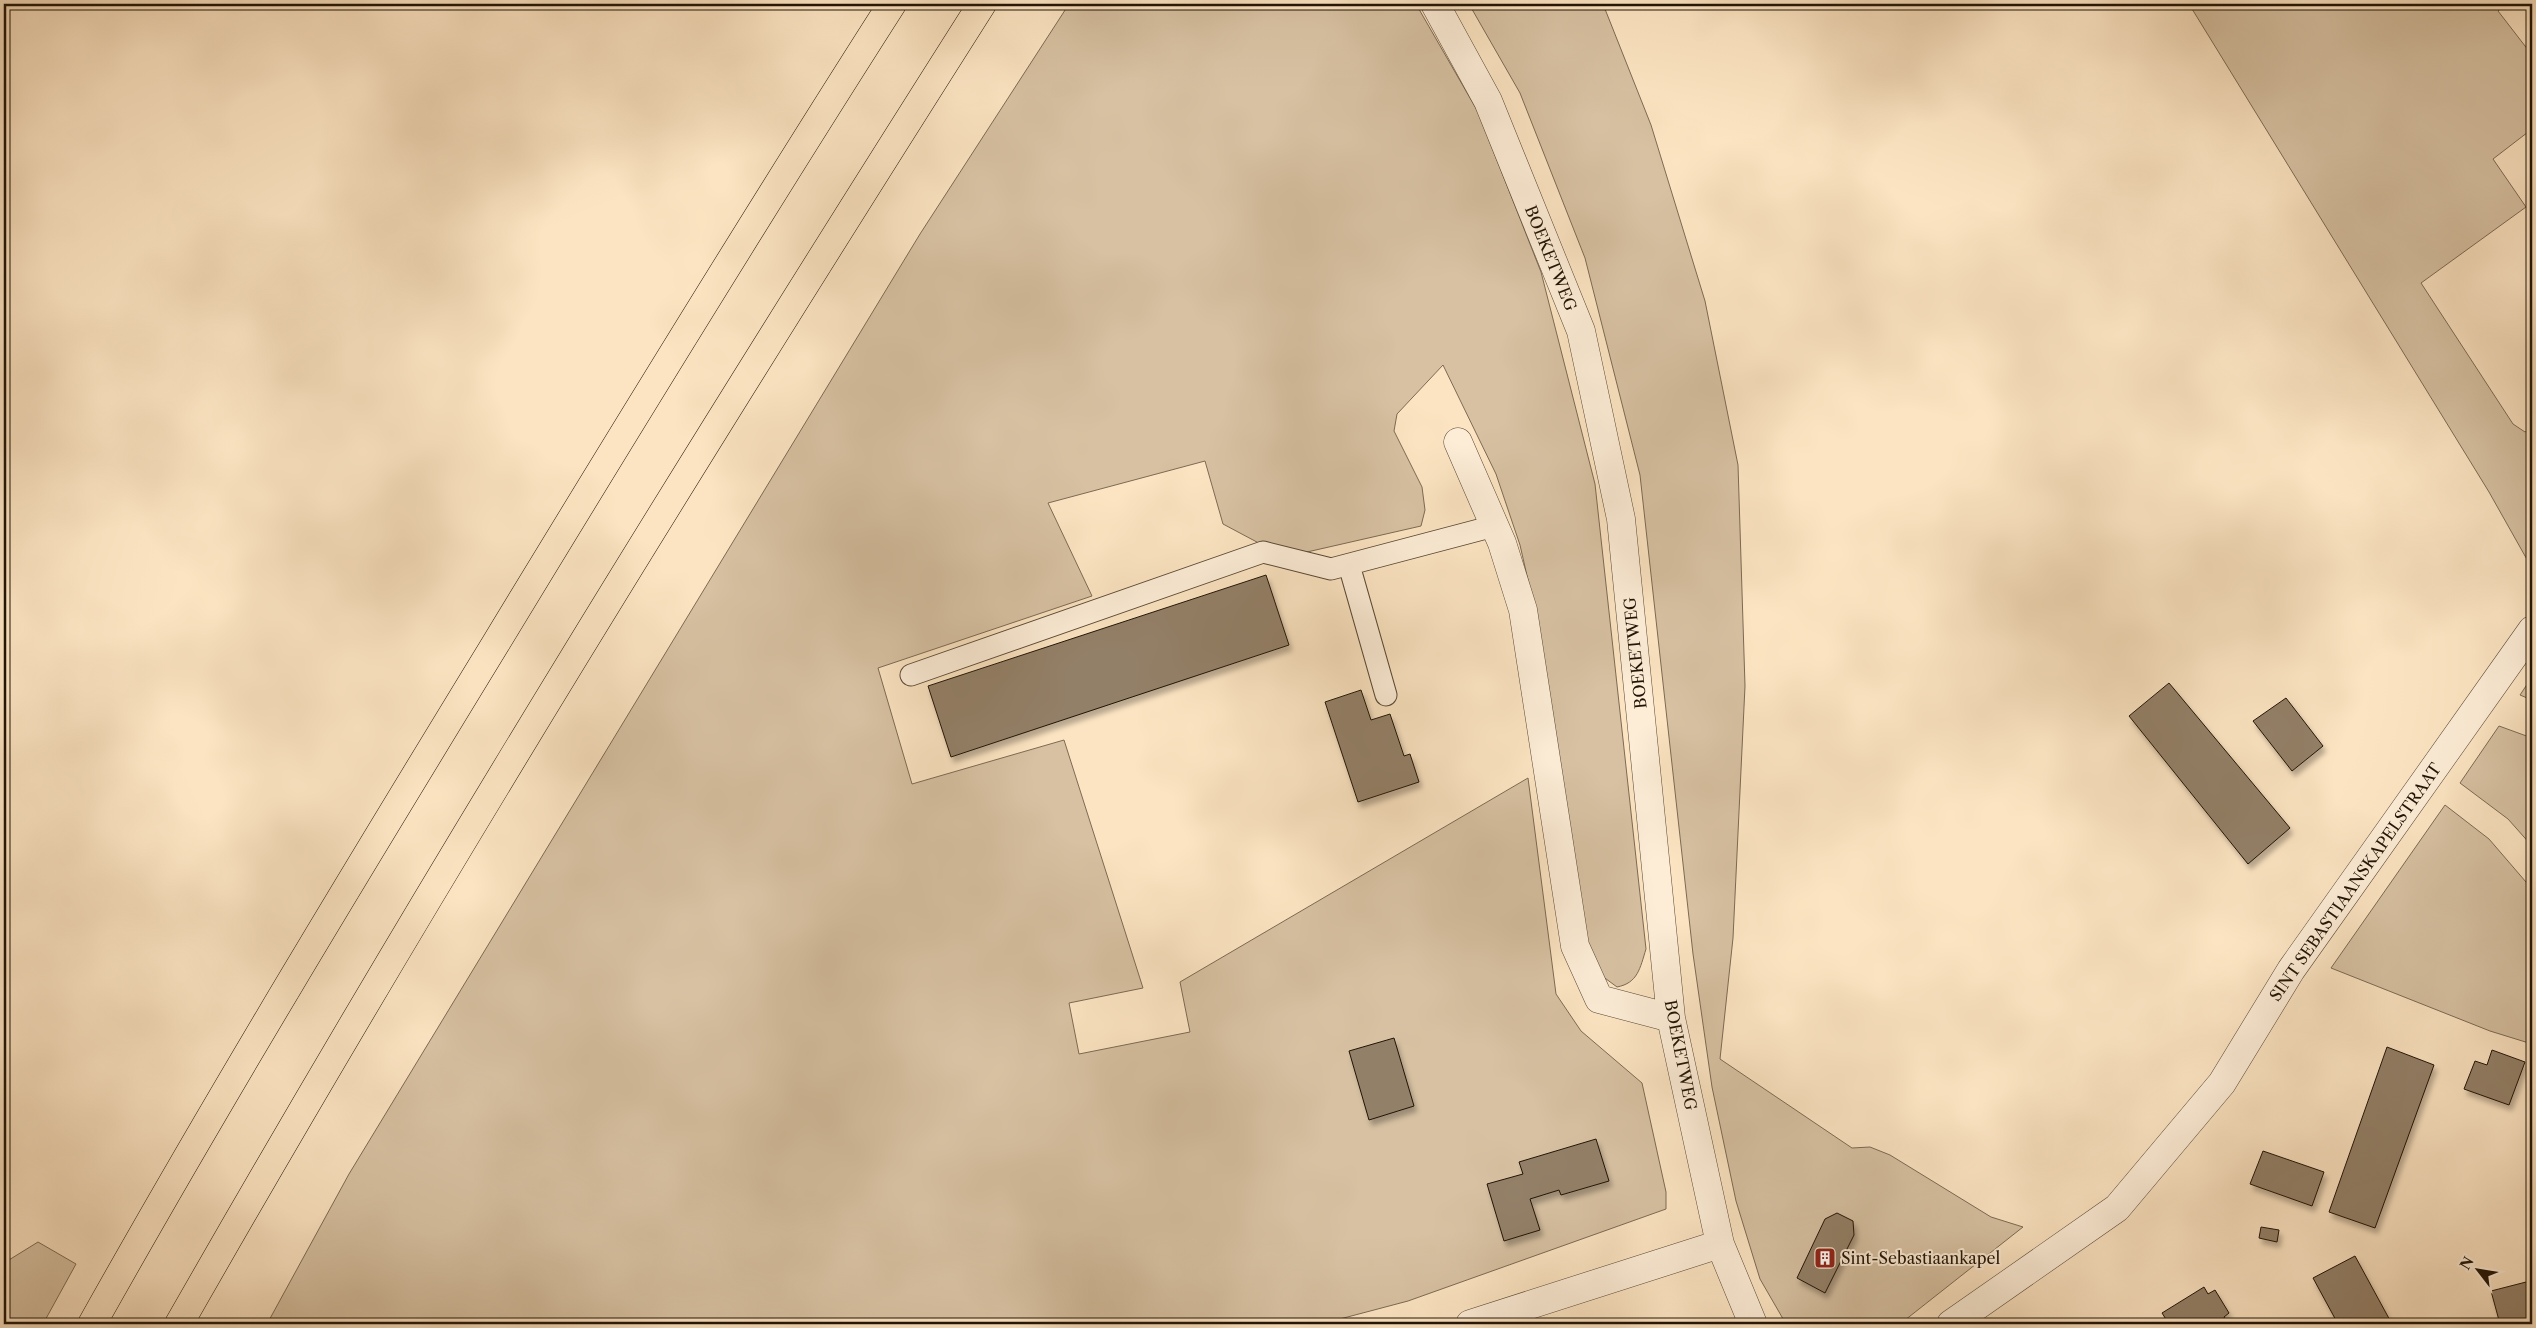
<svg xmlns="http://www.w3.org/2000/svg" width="2536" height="1328" viewBox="0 0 2536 1328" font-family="'Libre Caslon Text',serif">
  <defs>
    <filter id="shadow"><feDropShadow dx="3" dy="5.5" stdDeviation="2.5" flood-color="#0004"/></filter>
  </defs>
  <rect width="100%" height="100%" fill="#fce4c2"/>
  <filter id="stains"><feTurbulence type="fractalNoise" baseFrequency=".004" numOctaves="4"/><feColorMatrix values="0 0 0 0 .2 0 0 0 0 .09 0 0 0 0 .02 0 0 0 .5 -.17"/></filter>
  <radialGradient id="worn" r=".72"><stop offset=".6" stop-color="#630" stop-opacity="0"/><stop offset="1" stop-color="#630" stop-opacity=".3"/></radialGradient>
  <path fill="#d7c1a2" stroke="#7c6a54" d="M 1069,4 L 1416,4 L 1478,112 L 1541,272 L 1595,484 L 1646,949 C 1640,968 1638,983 1617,987 L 1590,967 L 1538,624 L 1520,545 L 1496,474 L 1443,365 L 1397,414 L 1394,431 L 1422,487 L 1425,510 L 1421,526 L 1285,557 L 1223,524 L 1205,461 L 1048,503 L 1092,596 L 878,668 L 912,784 L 1064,740 L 1143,988 L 1069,1003 L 1079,1054 L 1190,1032 L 1180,982 L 1528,778 L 1556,994 L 1581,1031 L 1642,1083 L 1666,1192 L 1666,1209 L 1408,1301 L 1321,1324 L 267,1324 L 349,1174 L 920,234 Z
    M 1469,4 L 1603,4 L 1651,125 L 1705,301 L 1738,465 L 1745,686 L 1733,938 L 1720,1059 L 1852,1148 L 1870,1147 L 1890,1155 L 1991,1217 L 2023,1227 L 1900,1324 L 1786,1324 L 1760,1279 L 1736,1201 L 1712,1087 L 1693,954 L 1640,475 L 1585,258 L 1520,93 Z
    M 2189,4 L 2506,4 L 2498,11 L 2532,55 L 2532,129 L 2493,159 L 2526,207 L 2421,283 L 2513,424 L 2525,432 L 2532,427 L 2532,559 L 2529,563 L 2489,492 Z
    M 2532,677 L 2532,700 L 2520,695 Z
    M 2499,726 L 2532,738 L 2532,846 L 2508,819 L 2460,783 Z
    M 2445,805 L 2489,839 L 2532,889 L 2532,1044 L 2490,1031 L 2331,968 Z
    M 38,1242 L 76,1264 L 43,1324 L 4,1324 L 4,1263 Z"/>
  <path fill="#938068" stroke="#211406" filter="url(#shadow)" d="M 1266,575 L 1289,645 L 951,757 L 928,686 Z
    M 2169,683 L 2290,828 L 2248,864 L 2129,716 Z
    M 1361,690 L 1371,720 L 1390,714 L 1404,756 L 1410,754 L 1419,782 L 1358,802 L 1325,702 Z
    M 2286,698 L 2323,746 L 2292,771 L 2253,721 Z
    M 1394,1038 L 1414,1106 L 1369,1120 L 1349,1051 Z
    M 2387,1047 L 2434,1065 L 2375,1228 L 2329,1212 Z
    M 2492,1050 L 2525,1062 L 2509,1105 L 2464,1089 L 2475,1061 L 2487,1065 Z
    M 1596,1139 L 1609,1181 L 1561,1195 L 1559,1190 L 1530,1199 L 1540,1230 L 1504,1241 L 1487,1184 L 1523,1174 L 1519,1162 Z
    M 2263,1151 L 2324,1172 L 2312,1206 L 2250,1184 Z
    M 1837,1213 L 1853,1221 L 1854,1235 L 1825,1293 L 1797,1278 L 1825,1219 Z
    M 2261,1227 L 2279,1230 L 2277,1242 L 2259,1238 Z
    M 2355,1256 L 2392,1324 L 2338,1324 L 2313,1278 Z
    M 2530,1281 L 2532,1324 L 2500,1324 L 2491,1291 Z
    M 2204,1287 L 2208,1294 L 2215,1290 L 2229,1313 L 2224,1317 L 2227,1323 L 2233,1319 L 2236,1324 L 2169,1324 L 2162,1313 Z"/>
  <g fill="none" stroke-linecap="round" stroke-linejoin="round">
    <g stroke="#584835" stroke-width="23">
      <path id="lane" d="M 1349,565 L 1386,695
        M 911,675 L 1263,552 L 1331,569 L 1494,526"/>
    </g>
    <g stroke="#584835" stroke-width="29">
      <path id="street" d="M 1435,4 L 1488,101 L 1581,331 L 1621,519 L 1671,1018 L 1720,1244 L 1753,1324
        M 1458,442 L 1502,543 L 1523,610 L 1575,946 L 1599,999 L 1671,1018
        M 1470,1324 L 1720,1244
        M 1951,1324 L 2117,1208 L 2222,1083 L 2291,970 L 2532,630"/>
    </g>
    <g stroke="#211406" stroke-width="29">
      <path id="highway" d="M 92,1324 C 221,1094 358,869 496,643 C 626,429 757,215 892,4
        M 179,1324 C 434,877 706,439 982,4"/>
    </g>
    <use href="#lane" stroke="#fdedd7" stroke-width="21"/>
    <use href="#street" stroke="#fdedd7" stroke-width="28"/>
    <use href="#highway" stroke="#fce4c2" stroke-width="28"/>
  </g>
  <defs>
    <g id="building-square" transform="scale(1.125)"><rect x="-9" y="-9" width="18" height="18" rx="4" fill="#8f2418" stroke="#fdedd7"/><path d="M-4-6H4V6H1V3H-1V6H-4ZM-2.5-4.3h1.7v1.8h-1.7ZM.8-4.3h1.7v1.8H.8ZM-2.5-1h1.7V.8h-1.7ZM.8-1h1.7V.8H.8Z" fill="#fff"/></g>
  </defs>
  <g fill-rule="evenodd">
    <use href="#building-square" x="1825" y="1258"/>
  </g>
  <g text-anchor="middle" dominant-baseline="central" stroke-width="4" stroke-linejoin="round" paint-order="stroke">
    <g font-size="16" fill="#211406" stroke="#fdedd7">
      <text transform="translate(1551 258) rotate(68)">BOEKETWEG</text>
      <text transform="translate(1635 653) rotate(-96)">BOEKETWEG</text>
      <text transform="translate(2355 882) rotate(-55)">SINT SEBASTIAANSKAPELSTRAAT</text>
      <text transform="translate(1681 1055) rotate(79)">BOEKETWEG</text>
    </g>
    <g font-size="16" fill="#211406" stroke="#fdedd7" text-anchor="start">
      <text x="1841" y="1258">Sint-Sebastiaankapel</text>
    </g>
  </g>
  <rect width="2536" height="1328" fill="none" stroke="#fce4c2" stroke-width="20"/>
  <rect x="5" y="5" width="2526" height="1318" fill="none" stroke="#211406" stroke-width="2.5"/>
  <rect x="10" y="10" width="2516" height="1308" fill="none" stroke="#211406"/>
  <g transform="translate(2478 1270) rotate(301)" stroke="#fdedd7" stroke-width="4" paint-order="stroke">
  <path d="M0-4L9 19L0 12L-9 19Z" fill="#211406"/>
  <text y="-8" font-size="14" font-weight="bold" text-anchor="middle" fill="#211406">N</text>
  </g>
  <rect width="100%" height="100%" filter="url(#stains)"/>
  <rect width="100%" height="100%" fill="url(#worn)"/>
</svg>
